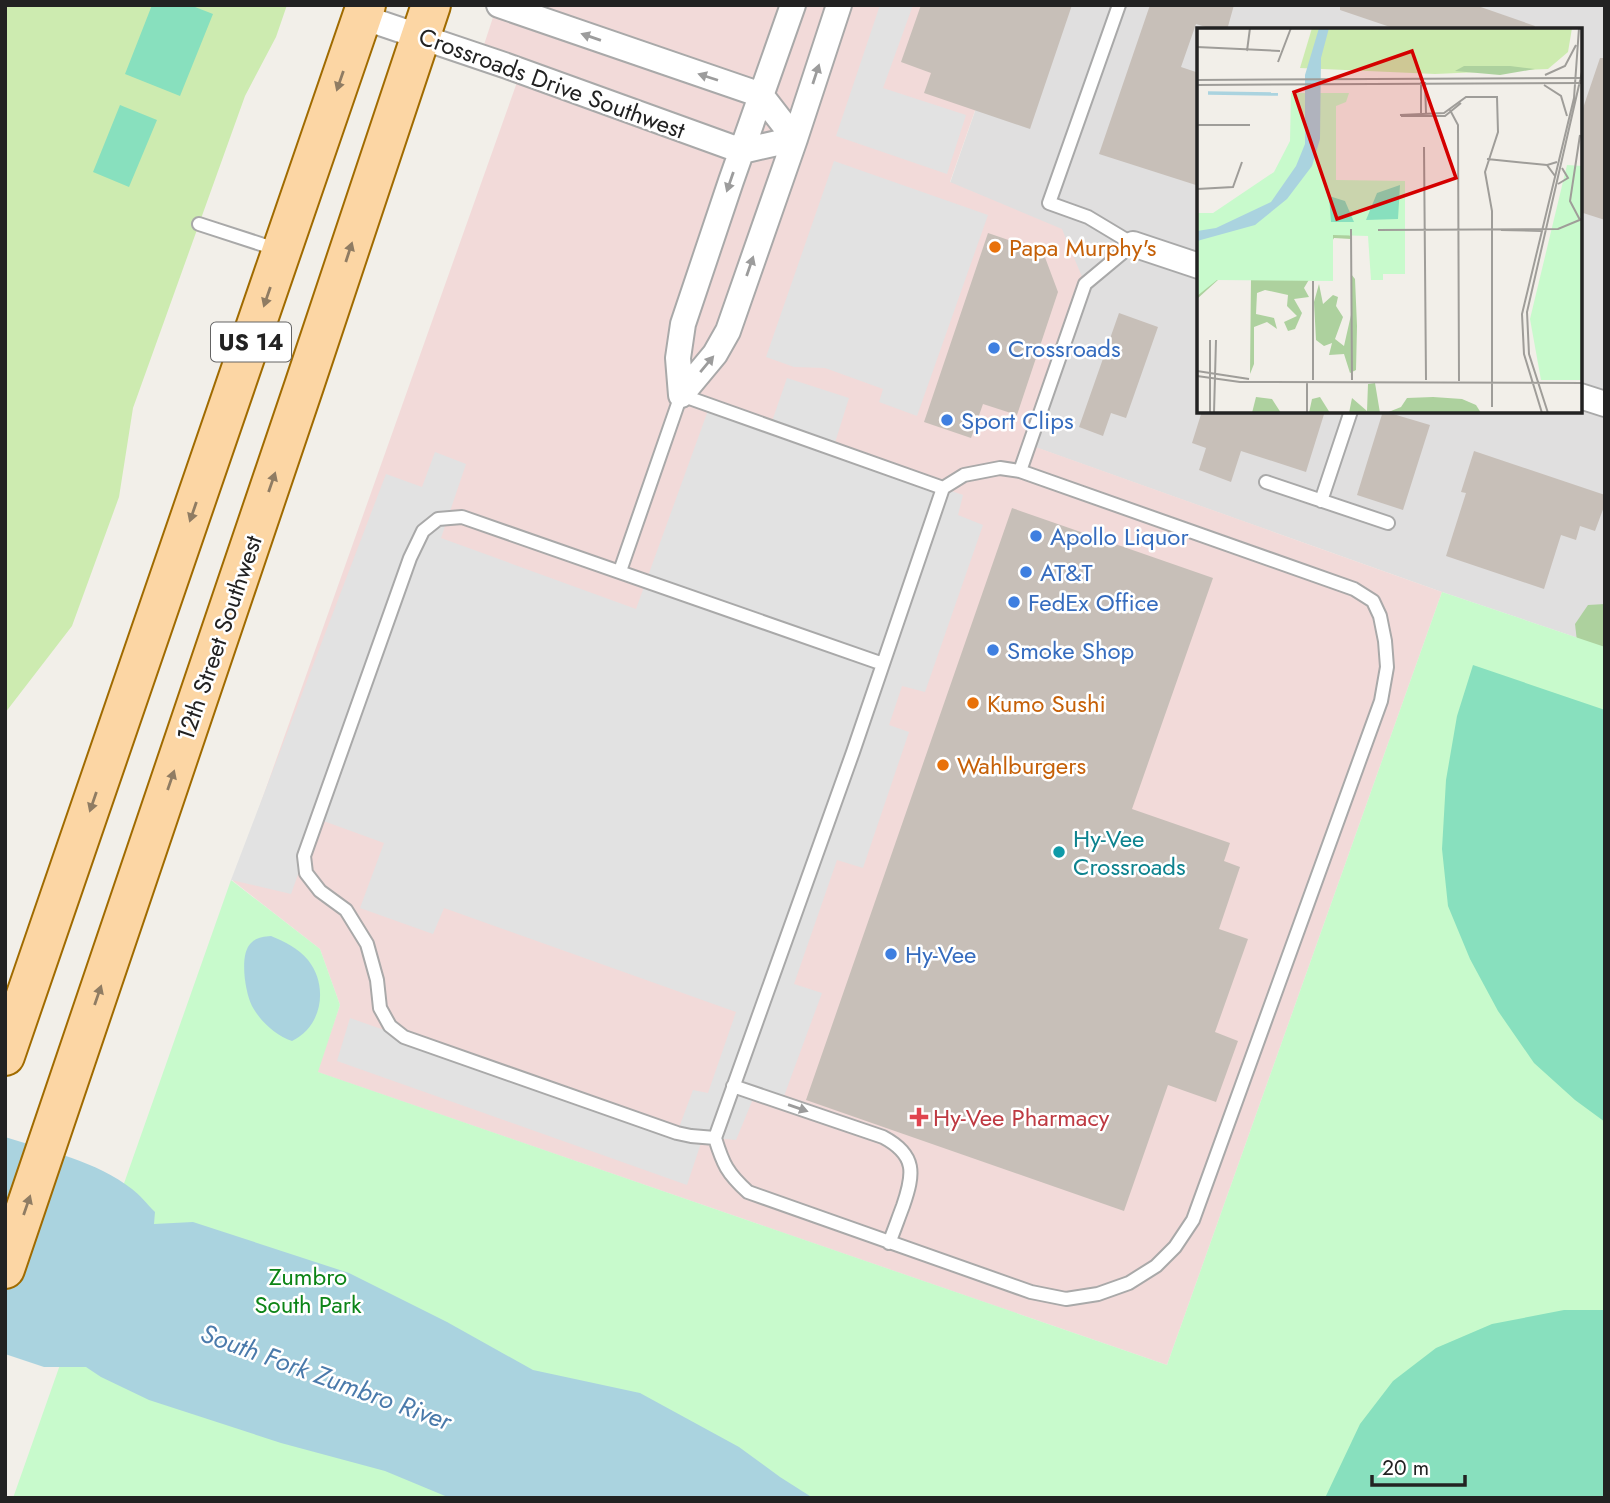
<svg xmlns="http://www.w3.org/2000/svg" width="1610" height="1503" viewBox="0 0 1610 1503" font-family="Jost,sans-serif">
  <rect width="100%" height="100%" fill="#f2efe9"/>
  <path fill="#e0dfdf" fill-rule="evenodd" d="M 1012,5 L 1605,5 L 1605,647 L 1442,592 L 1029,445 L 950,183 ZM 1199,30 L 1580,30 L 1580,411 L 1199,411 Z"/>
  <path fill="#f2dad9" d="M 497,5 L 1012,5 L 950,182 L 1062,229 L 1085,284 L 1030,445 L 1442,592 L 1167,1365 L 317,1072 L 340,1005 L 320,949 L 233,881 L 521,71 L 480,57 Z"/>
  <path fill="#cdebb0" d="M 5,5 L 287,5 L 276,37 L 245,96 L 133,408 L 119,497 L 72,626 L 5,713 Z"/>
  <path fill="#add19e" d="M 1605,604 L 1605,669 L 1578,650 L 1575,624 L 1588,605 Z"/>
  <path fill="#c8facc" d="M 1442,592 L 1605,647 L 1605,1498 L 13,1498 L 231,880 L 320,949 L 340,1005 L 318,1072 L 1167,1365 Z"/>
  <path fill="#88e0be" d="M 152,5 L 190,5 L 213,14 L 180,96 L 125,74 Z
    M 120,105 L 157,120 L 129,187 L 93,172 Z
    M 1473,665 L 1605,710 L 1605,1122 L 1575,1100 L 1534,1063 L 1498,1011 L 1470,959 L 1448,906 L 1442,849 L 1446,780 L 1457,716 Z
    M 1564,1310 L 1605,1310 L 1605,1498 L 1325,1498 L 1360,1424 L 1393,1381 L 1436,1348 L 1492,1324 Z"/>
  <path fill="#e2e2e2" d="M 880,5 L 913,5 L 883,88 L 966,115 L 947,174 L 836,136 Z
    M 834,161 L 988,215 L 917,416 L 879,402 L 883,389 L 825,368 L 794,367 L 766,357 Z
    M 787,378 L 849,398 L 833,449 L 963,495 L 958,515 L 983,525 L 925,692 L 902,686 L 889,725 L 909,732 L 863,868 L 837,860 L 794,984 L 822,993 L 780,1107 L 753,1099 L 736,1140 L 703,1137 L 687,1185 L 337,1061 L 350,1018 L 677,1133 L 693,1090 L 708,1093 L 736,1012 L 444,908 L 433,934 L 360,908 L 384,843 L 318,819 L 291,894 L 231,880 L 386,474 L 422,487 L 435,452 L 466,464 L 441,538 L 636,609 L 710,405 L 770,427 Z"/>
  <path fill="#aad3df" d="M 271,936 C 285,942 298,948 308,960 C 329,986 322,1027 292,1041 C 276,1036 260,1021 252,1006 C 245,992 239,954 251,943 C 257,937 263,937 271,936 Z
    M 5,1137 C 48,1151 96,1161 132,1189 C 140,1195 147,1204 155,1212 L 154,1224 L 193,1222 L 349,1273 L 447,1322 L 533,1370 L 640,1393 L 739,1447 L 780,1477 L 813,1498 L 450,1498 L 385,1471 L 281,1443 L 149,1400 L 101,1377 L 86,1367 L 44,1367 L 5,1354 Z"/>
  <path fill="#c7bfb8" d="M 921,5 L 1072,5 L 1030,129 L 924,93 L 931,73 L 901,62 Z
    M 1150,5 L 1234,5 L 1227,30 L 1215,30 L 1196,24 L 1181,67 L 1199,73 L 1199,186 L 1099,154 Z
    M 1340,5 L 1475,5 L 1535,26 L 1534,30 L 1399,30 L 1340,10 Z
    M 1600,58 L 1605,58 L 1605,220 L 1580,212 L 1580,117 Z
    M 988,233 L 1043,252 L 1058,292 L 1017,415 L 983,404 L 971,438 L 924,422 Z
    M 1119,313 L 1158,327 L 1126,418 L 1111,413 L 1103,436 L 1079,427 Z
    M 1202,411 L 1325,411 L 1306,472 L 1241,451 L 1231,482 L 1199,470 L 1206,448 L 1192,443 Z
    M 1383,411 L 1430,425 L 1403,510 L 1357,495 Z
    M 1474,451 L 1605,495 L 1605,504 L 1595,531 L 1580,526 L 1576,540 L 1561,535 L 1544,589 L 1446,556 L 1466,493 L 1461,492 Z
    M 1012,508 L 1213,578 L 1132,809 L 1230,843 L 1224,861 L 1240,867 L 1219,929 L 1248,939 L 1215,1032 L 1238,1041 L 1216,1102 L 1168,1085 L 1124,1211 L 806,1100 Z"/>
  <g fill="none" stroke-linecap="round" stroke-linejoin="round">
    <g stroke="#a9a9a9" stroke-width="16">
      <path id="lane" d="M 199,224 L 279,250
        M 1000,468 L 1020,471 L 1354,589 L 1373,601 L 1380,616 L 1385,641 L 1387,667 L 1381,701 L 1193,1220 L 1175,1247 L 1156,1266 L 1129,1283 L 1098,1294 L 1066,1299 L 1031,1292 L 748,1192 C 727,1173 723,1164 715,1138 L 853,752 L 943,488 L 964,475 Z
        M 1020,471 L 1085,284 L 1133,244 L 1088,217 L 1049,203 L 1119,5
        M 1266,482 L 1388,523
        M 1321,501 L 1351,411
        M 620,571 L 681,395 L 943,488
        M 733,1086 L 883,1137 C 917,1155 914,1174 903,1206 C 898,1219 894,1231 889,1243
        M 715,1138 L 691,1136 L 677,1133 L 404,1037 L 390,1026 L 380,1008 L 377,980 L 367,944 L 346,910 L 320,891 L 306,873 L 304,856 L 410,558 L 423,531 L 438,519 L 462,517 L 883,664"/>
    </g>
    <g stroke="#a9a9a9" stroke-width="28">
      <path id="street" d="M 499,5 L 761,95 L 795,139
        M 362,17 L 507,66 L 742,151 L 795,139
        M 1133,244 L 1199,266
        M 681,395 L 715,354 L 728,331 L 795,139 L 839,5
        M 681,395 L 678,358 L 683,324 L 731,181 L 793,5
        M 1580,396 L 1605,404"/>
    </g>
    <g stroke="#a06b00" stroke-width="42">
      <path id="primary" d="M 5,1056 L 366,5
        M 5,1269 L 304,386 L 431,5"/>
    </g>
    <use href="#lane" stroke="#fff" stroke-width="12"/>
    <use href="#street" stroke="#fff" stroke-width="24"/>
    <use href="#primary" stroke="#fcd6a4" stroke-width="38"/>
  </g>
  <defs><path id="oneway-solid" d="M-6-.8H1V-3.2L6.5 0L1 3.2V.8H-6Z" transform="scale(1.75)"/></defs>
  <g fill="#9c9c9c">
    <use href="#oneway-solid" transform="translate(591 37) rotate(-161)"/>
    <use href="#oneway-solid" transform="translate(816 74) rotate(-72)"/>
    <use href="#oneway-solid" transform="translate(708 77) rotate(-162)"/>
    <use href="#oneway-solid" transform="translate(730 182) rotate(109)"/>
    <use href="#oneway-solid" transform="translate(750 266) rotate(-71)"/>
    <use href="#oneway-solid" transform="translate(707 364) rotate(-50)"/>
    <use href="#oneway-solid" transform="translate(798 1108) rotate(19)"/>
  </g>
  <g fill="#8f7c63">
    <use href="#oneway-solid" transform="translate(340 81) rotate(109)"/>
    <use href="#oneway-solid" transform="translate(349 252) rotate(-72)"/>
    <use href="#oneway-solid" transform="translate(267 297) rotate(109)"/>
    <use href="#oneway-solid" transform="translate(272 482) rotate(-71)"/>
    <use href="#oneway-solid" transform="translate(193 512) rotate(109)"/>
    <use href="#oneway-solid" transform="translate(171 780) rotate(-71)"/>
    <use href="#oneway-solid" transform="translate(93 802) rotate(109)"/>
    <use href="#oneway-solid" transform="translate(98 995) rotate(-71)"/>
    <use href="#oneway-solid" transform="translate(27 1205) rotate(-71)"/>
  </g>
  <g fill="#e8710a" stroke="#fff" stroke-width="2.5">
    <circle cx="995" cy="247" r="7"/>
    <circle cx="973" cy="703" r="7"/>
    <circle cx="943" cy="765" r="7"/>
  </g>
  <g fill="#3f7fe0" stroke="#fff" stroke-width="2.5">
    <circle cx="994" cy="348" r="7"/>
    <circle cx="947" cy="420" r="7"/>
    <circle cx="1036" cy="536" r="7"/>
    <circle cx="1026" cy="572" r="7"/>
    <circle cx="1014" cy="602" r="7"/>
    <circle cx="993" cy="650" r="7"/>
    <circle cx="891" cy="954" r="7"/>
  </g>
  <circle fill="#0f9aa8" stroke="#fff" stroke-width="2.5" cx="1059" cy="852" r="7"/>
  <path fill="#e0444e" stroke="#fff" stroke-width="2.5" d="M915.5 1106.5h7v7h7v7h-7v7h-7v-7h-7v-7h7z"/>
  <g text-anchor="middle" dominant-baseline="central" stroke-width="5" stroke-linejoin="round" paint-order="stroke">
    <rect fill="#fff" stroke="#646464" stroke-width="2" x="211" y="322.5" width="80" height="39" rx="5"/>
    <g font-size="23" font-weight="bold" fill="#222">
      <text x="251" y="342">US 14</text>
    </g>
    <g font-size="24" fill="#222" stroke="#fff">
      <text transform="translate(552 83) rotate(20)">Crossroads Drive Southwest</text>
      <text transform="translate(219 638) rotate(-71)">12th Street Southwest</text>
    </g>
    <g font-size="24" fill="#c56008" stroke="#fff" text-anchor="start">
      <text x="1009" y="247">Papa Murphy's</text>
      <text x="987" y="703">Kumo Sushi</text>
      <text x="957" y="765">Wahlburgers</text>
    </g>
    <g font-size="24" fill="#366cbe" stroke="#fff" text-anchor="start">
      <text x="1008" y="348">Crossroads</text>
      <text x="961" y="420">Sport Clips</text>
      <text x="1050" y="536">Apollo Liquor</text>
      <text x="1040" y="572">AT&amp;T</text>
      <text x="1028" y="602">FedEx Office</text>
      <text x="1007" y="650">Smoke Shop</text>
      <text x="905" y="954">Hy-Vee</text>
    </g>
    <g font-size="24" fill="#0d838f" stroke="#fff" text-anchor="start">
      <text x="1073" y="838">Hy-Vee<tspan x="1073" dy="28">Crossroads</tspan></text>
    </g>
    <g font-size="24" fill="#be3a42" stroke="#fff" text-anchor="start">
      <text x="933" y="1117">Hy-Vee Pharmacy</text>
    </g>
    <g font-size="24" fill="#0c8416" stroke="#fff">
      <text x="308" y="1276">Zumbro<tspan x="308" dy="28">South Park</tspan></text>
    </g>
    <g font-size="26" font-style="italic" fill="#4a7aab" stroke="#fff">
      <text transform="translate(326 1377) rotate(20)">South Fork Zumbro River</text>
    </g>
  </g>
  <g transform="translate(1197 28)">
    <rect width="385" height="385" fill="#f2efe9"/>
    <path d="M 115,0 L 375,0 L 371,24 L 351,41 L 238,46 L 103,40 Z" fill="#cdebb0"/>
    <path d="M 267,38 L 313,38 L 338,41 L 303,47 L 258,43 ZM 135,155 L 154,211 L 137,210 L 107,260 L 112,269 L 97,271 L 105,285 L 98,301 L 91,303 L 87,294 L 100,288 L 90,278 L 91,267 L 68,262 L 60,265 L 59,286 L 77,290 L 80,301 L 70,294 L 57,299 L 57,336 L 53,346 L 54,250 L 22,251 L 0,271 L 0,236 ZM 154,246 L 158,251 L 160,298 L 159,342 L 153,345 L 147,326 L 132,327 L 135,315 L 127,318 L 119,312 L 117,274 L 122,256 L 126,276 L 136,267 L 141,269 L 139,278 L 146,289 L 138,311 L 147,318 L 154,287 ZM 178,355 L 183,385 L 152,385 L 155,370 L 170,383 L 171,356 ZM 59,369 L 75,371 L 84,385 L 55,385 ZM 123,369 L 133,385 L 112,385 L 115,371 ZM 236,369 L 265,371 L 279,377 L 284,385 L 189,385 L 204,379 L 210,370 Z" fill="#add19e"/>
    <path d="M 94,65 L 152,65 L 149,74 L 139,78 L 139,152 L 208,153 L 208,246 L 186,246 L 186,252 L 174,252 L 171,208 L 136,207 L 136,253 L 20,252 L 0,268 L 0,185 L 16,185 L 77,144 L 93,113 ZM 370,137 L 385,138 L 385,352 L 344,352 L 333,291 Z" fill="#c8facc"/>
    <path d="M 203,157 L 201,191 L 169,192 L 180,165 ZM 132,168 L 148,173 L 157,194 L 134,194 Z" fill="#88e0be"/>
    <path d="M 122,0 L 132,0 L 124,30 L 123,111 L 115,138 L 90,171 L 58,197 L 0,213 L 0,203 L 19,200 L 74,174 L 99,138 L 108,116 L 108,47 Z" fill="#aad3df"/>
    <path fill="none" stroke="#aad3df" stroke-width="3.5" d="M 11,65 L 81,66"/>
    <path fill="none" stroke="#9f9d99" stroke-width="2" d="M 0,19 L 83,23M 50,23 L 53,0M 81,34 L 94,0M 348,47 L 368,38 L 379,17M 0,52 L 385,50M 228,54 L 229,85M 0,57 L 385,55M 347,57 L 364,68 L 370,88M 253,82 L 261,97 L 262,353M 224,85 L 224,54M 203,87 L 247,85 L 269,69 L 300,69 L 301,104 L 288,144 L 295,183 L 295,379M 204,88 L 248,88 L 264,75M 0,97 L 53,97M 383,107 L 373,173 L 383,192M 227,119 L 229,352M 290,131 L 350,137M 358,148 L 350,137 L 360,134M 361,156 L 371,150 L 365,140M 0,161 L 36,159 L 45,134M 0,178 L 0,72M 154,201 L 155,352M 181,202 L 361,201 L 385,191M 304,202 L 345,203M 13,312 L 13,385M 0,343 L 52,351M 0,348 L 43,354 L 385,355M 116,352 L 116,253M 110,354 L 110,385M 17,385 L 19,312M 345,385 L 327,326 L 325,286 L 377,70 L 382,0M 351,385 L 332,326 L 330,284 L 385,44"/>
    <path fill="#d40000" fill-opacity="0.15" stroke="#d40000" stroke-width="3.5" d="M 215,23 L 259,150 L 140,191 L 97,64 Z"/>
    <rect width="385" height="385" fill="none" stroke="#222" stroke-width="3.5"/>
  </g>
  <rect width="1610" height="1503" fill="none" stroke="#222222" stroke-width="14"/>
  <path d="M1372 1475v10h93v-10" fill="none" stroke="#222222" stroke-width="3.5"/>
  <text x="1382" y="1475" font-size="21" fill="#222222" stroke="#ffffff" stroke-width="5" paint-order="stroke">20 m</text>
</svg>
